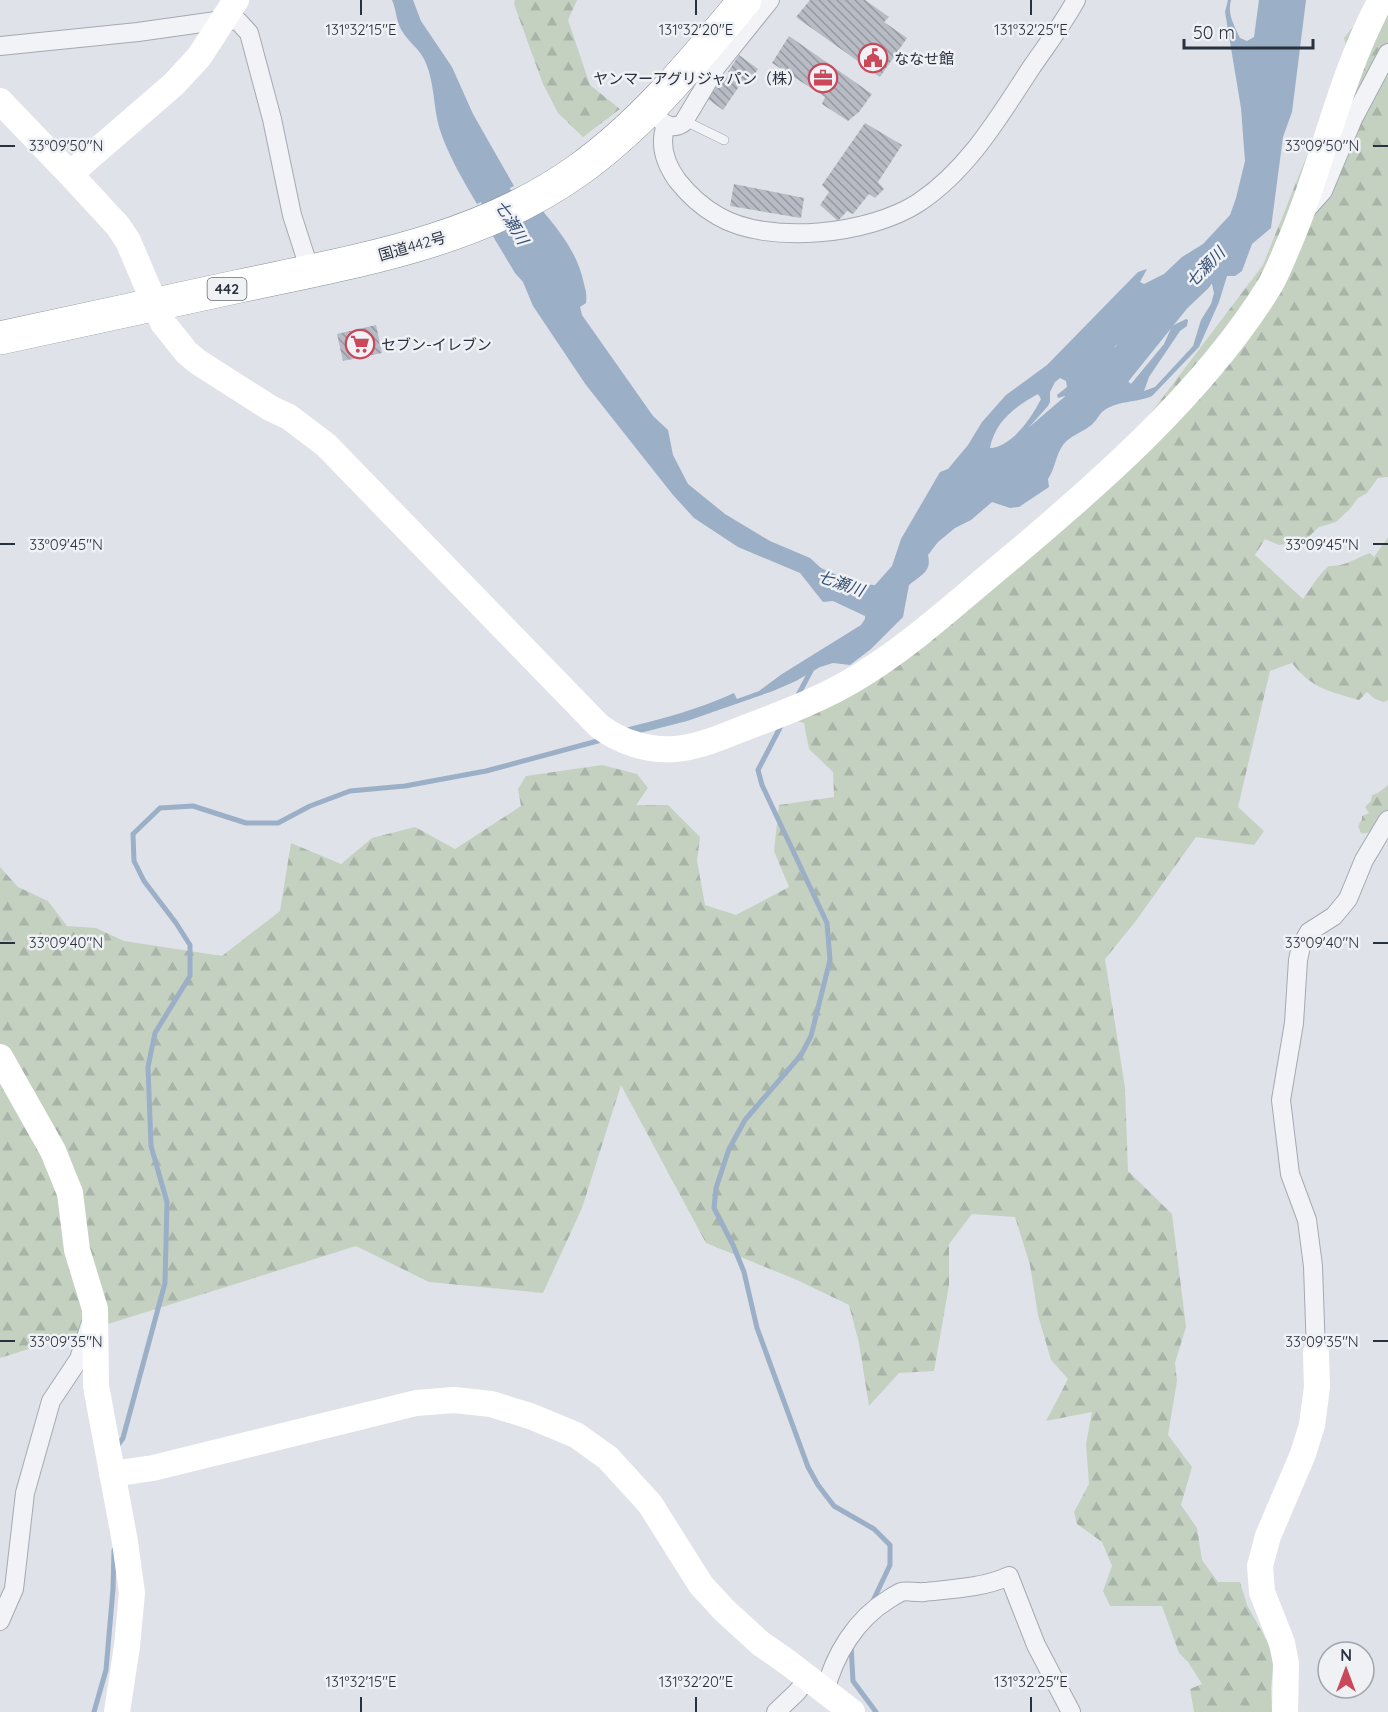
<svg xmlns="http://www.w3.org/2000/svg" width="1388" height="1712" viewBox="0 0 1388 1712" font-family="Quicksand,'Noto Sans JP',sans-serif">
  <defs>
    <pattern id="forest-firs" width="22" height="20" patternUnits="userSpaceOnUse" patternTransform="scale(1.5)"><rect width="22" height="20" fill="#c4d1c1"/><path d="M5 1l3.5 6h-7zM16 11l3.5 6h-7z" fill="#a8b4a7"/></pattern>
    <pattern id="building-back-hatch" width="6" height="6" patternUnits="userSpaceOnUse" patternTransform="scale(1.5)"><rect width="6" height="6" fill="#b7bbc4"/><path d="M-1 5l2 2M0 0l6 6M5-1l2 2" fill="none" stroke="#9598a1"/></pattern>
  </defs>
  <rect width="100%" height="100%" fill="#dfe2e8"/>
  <path fill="url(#forest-firs)" d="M 515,0 L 577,0 L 568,20 L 590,85 L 620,109 L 583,137 L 558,113 L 543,84 L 514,4 Z
    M 1375,0 L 1388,0 L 1388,477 L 1378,478 L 1367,493 L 1358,498 L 1349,510 L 1336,522 L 1319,527 L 1304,541 L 1279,545 L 1265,539 L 1255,555 L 1303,599 C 1312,587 1317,576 1329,566 C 1344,567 1356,558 1370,553 L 1374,557 L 1388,537 L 1388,700 L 1384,702 L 1375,699 L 1367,692 L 1359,700 C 1329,691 1312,689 1292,663 L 1270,671 L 1238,807 L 1264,831 L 1254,845 L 1196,837 L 1135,922 L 1105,959 L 1125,1088 L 1128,1171 L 1172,1214 L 1186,1327 L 1175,1363 L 1177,1381 L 1168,1435 L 1192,1467 L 1181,1505 L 1197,1528 L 1202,1560 L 1218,1582 L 1240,1582 L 1247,1605 L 1267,1641 L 1274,1660 L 1271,1688 L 1272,1712 L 1194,1712 L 1190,1689 L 1202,1684 L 1188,1662 L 1179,1653 L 1162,1606 L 1110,1606 L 1103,1591 L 1112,1566 L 1102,1542 L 1077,1524 L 1074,1512 L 1089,1484 L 1086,1444 L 1092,1412 L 1046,1421 L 1068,1379 L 1051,1360 L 1038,1315 L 1030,1265 L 1015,1217 L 972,1214 L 949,1244 L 949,1285 L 934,1371 L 899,1373 L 869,1406 L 859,1343 L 849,1305 L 797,1280 L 706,1243 L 621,1085 L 582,1208 L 543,1293 L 429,1282 L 356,1246 L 0,1358 L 0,867 L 18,887 L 48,901 L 67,926 L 96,928 L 124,941 L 222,956 L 280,911 L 291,843 L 341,864 L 372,838 L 415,827 L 455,849 L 521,806 L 518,789 L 526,776 L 602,765 L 637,774 L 648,788 L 636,805 L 668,805 L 700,837 L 697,861 L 705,905 L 736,915 L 789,887 L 774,851 L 779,805 L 834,797 L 833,772 L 809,749 L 804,723 L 783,717 L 890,658 L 1135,434 L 1263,265 L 1312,143 L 1354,74 L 1344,38 Z
    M 1388,785 L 1388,815 C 1380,824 1374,835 1361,833 L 1358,826 L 1362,819 L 1362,816 L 1369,813 L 1365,807 L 1371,801 L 1372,795 L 1378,793 Z"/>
  <path fill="#9bafc7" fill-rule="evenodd" d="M 392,0 L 413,0 L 421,21 L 452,67 L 473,114 L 514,186 L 477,204 C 464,182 448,155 440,130 C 433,108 435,81 424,59 C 419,49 410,43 404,34 C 396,24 397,11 392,0 Z
    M 1228,0 L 1231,0 C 1227,14 1234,25 1240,38 L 1247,41 L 1254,37 L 1259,0 L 1306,0 L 1292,112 L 1283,137 L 1271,228 L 1252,244 L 1242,271 L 1235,276 L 1227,276 L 1219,302 L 1199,347 L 1152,396 C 1137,403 1116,400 1102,412 C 1098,416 1095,423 1090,426 C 1081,433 1071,435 1063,445 C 1056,454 1055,469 1048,479 L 1049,487 L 1019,507 L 1010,508 L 992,502 L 971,520 L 955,528 L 938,542 L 928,555 C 932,572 921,575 909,585 L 903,617 L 871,649 L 850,665 L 833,663 L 820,667 L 796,681 L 773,691 L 687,721 L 636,734 L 625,728 C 662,719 699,709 734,693 L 737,699 L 759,691 L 782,674 L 861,625 L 865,619 L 865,616 L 833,601 L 823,602 L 800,573 L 738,547 L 694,518 L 673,495 L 586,385 L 533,306 L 523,282 L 515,273 L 491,233 L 506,226 L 529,263 L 552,283 L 554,268 L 522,220 L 542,210 C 561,233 578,254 584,284 C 586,291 587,296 586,303 L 580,307 L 582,315 L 653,416 L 668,430 L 673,455 L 688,484 L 725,514 L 770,541 L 810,558 L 821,568 L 857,584 L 875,585 L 892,566 L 901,539 L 940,472 L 948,469 L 968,445 L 982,422 L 1006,395 L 1047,365 L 1138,272 L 1147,269 L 1140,282 L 1144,284 L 1164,274 L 1182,257 L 1203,244 L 1230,215 L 1236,198 L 1245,161 L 1241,108 L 1225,12 ZM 1203,283 L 1212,284 L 1214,293 L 1211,304 L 1201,320 L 1193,346 L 1155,387 L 1144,391 L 1149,377 L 1180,331 L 1187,326 L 1188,320 L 1186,319 L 1172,326 L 1164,344 L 1131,384 C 1121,376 1112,359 1115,346 L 1185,293 ZM 1060,378 L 1066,381 L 1067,387 L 1057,395 L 1058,398 L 1065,396 C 1066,405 1062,411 1058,418 C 1042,448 1022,466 998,489 L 993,490 L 991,487 L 993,481 L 1017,452 L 1030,426 L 1048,406 L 1050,402 L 1050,392 L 1055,382 ZM 1038,394 L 1041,399 C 1032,417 1012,447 990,448 C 995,421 1016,406 1038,394 Z"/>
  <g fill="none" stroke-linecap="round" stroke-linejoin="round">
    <path stroke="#9bafc7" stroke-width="5" d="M 796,699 L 813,667
      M 783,722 L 758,770 L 762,785 L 827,923 L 830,960 L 811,1036 L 801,1055 L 745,1120 L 729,1149 L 716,1188 L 714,1208 L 733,1245 L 744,1272 L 757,1328 L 808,1467 L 818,1485 L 834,1506 L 874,1529 L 890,1545 L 890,1565 L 871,1605
      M 116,1448 L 123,1438 L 165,1283 L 167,1202 L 151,1146 L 148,1067 L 155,1033 L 190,976 L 190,945 L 176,923 L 144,881 L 134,861 L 133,834 L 160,808 L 193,806 L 246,823 L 278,823 L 310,806 L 350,791 L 405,786 L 486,771 L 605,739
      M 851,1645 L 853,1681 L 876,1712
      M 94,1712 L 106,1670 L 113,1589 L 114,1550"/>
    <path stroke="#9bafc7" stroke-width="32" d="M 474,159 L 563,310
      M 969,494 L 1015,460 L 1109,380 L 1175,298 L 1197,277"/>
  </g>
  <path fill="url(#building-back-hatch)" d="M 810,0 L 865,0 L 889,17 L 884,22 L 907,38 L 880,77 L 796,17 Z
    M 789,36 L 872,94 L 859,112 L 848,121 L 822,104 L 825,97 L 772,63 Z
    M 739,55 L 758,69 L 747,86 L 728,72 Z
    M 725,75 L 740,85 L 723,110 L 708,99 Z
    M 865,123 L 902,145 L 878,182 L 884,189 L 875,198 L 869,194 L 853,214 L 847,211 L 838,221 L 820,205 L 829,192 L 822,185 Z
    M 734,184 L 804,198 L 801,218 L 730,206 Z
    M 376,325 L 382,353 L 343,361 L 337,334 Z"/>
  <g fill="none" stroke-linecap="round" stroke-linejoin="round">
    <g stroke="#a5a9b2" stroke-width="10">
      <path id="lane" d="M 685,121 L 724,140"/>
    </g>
    <g stroke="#a5a9b2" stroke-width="20">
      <path id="street" d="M 0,46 L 138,32 L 223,20 L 238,21 L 249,33 L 272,119 L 292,215 L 310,271
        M 657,117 C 665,125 673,130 683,123 L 717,66 L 770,0
        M 666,125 C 659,144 665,163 677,180 C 688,194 702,207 718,216 C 769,246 870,234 918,203 C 968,170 999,117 1031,68 C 1046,46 1063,24 1076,0
        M 1306,210 L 1323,191 L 1353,119 L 1388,53
        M 1316,1353 L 1313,1266 L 1307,1220 L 1290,1174 L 1281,1100 L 1294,1023 L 1298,960 L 1301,946 L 1309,932 L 1334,916 L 1348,899 L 1364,860 L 1388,820
        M 0,1621 L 14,1589 L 25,1493 L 51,1401 L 79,1359 L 90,1325
        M 825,1692 C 834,1655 856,1619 889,1599 C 892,1597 897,1594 901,1592 C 907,1590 916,1593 924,1592 C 952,1589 983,1588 1009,1576 L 1036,1645 L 1071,1712
        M 776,1712 L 797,1692 L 808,1678"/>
    </g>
    <g stroke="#87909e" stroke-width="34">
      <path id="highway" d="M 0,338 C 80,321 160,303 240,286 C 356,261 477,242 577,171 C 643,124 693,62 745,0"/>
    </g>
    <use href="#lane" stroke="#f2f3f6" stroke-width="9"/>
    <use href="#street" stroke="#f2f3f6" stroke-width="18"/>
    <path stroke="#fff" stroke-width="26" d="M 236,0 L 199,57 L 174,84 L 70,174 L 118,226 L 128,241 L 163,323 L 187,353 L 198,362 L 270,408 L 289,417 L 326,445 L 599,726 C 620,742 648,751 675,749 C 700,747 724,736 747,727 C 787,712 827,697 863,674 C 911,644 953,606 996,570 C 1092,490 1203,394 1269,287 C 1278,272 1284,255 1291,239 C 1324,161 1340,75 1381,0
      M 0,101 L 70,174
      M 0,1057 L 53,1151 L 70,1193 L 77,1250 L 95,1309 L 96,1386 L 125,1542 L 132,1593 L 127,1646 L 117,1712
      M 112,1474 L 153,1468 L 416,1403 L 454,1400 L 491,1404 L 530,1416 L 576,1435 L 608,1458 L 650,1504 L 701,1585 L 724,1610 L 760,1643 L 790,1664 L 852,1712
      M 1285,1712 L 1286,1663 L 1282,1643 L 1262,1592 L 1260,1566 L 1268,1536 L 1303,1454 L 1312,1425 L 1317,1387 L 1316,1353"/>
    <use href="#highway" stroke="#fff" stroke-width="33"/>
  </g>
  <path fill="none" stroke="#29303e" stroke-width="2" d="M 361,0 L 361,15M 696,0 L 696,15M 1031,0 L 1031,15M 0,146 L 15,146M 1373,146 L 1388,146M 0,544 L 15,544M 1373,544 L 1388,544M 0,943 L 15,943M 1373,943 L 1388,943M 0,1341 L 15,1341M 1373,1341 L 1388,1341M 361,1697 L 361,1712M 696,1697 L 696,1712M 1031,1697 L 1031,1712"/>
  <defs>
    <g id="civic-ring" transform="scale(1.5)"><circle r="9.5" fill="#eff1f5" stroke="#c94859" stroke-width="1.5"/><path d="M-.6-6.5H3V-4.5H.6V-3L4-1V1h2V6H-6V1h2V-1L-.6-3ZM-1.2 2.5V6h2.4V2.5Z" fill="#c94859"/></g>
    <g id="office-ring" transform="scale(1.5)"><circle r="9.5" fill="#eff1f5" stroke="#c94859" stroke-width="1.5"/><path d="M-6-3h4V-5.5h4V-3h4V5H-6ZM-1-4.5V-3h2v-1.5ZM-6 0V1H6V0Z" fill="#c94859"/></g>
    <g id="supermarket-ring" transform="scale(1.5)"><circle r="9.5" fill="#eff1f5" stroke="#c94859" stroke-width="1.5"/><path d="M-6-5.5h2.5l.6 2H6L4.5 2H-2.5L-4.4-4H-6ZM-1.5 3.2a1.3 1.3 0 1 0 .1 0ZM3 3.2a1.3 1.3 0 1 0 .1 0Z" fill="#c94859"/></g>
  </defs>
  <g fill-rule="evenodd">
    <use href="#civic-ring" x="873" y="58"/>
    <use href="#office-ring" x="823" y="78"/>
    <use href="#supermarket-ring" x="360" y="344"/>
  </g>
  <g text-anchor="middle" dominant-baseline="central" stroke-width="5" stroke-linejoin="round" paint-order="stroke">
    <rect fill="#eff1f5" stroke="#646a75" stroke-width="1.5" x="207.5" y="278" width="39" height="22" rx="4.5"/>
    <g font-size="14" font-weight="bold" fill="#29303e">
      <text x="227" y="289">442</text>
    </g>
    <g font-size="15" fill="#29303e" stroke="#eff1f5" text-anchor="start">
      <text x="894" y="58">ななせ館</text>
      <text x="802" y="78" text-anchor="end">ヤンマーアグリジャパン（株）</text>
      <text x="381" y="344">セブン-イレブン</text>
    </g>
    <g font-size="15" fill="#29303e" stroke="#eff1f5">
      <text transform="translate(412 246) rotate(-16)">国道442号</text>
    </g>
    <g font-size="16" font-style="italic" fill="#344e71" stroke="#eff1f5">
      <text transform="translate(512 222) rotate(59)">七瀬川</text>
      <text transform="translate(1205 267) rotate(-46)">七瀬川</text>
      <text transform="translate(841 583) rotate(19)">七瀬川</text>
    </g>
  </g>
  <g font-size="15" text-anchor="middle" fill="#29303e" stroke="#eff1f5" stroke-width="5" stroke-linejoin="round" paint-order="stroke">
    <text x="361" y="35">131°32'15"E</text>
    <text x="696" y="35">131°32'20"E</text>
    <text x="1031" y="35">131°32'25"E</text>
    <text x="66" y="151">33°09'50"N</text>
    <text x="1322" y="151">33°09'50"N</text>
    <text x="66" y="550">33°09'45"N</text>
    <text x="1322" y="550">33°09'45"N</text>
    <text x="66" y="948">33°09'40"N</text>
    <text x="1322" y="948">33°09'40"N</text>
    <text x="66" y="1347">33°09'35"N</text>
    <text x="1322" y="1347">33°09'35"N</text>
    <text x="361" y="1687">131°32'15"E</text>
    <text x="696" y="1687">131°32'20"E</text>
    <text x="1031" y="1687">131°32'25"E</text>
  </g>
  <g transform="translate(1346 1670)"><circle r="28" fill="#eff1f5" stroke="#a0a4ac" stroke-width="1.5"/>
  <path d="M0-4.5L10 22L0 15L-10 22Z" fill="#c94859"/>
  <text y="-9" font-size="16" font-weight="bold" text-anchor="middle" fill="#29303e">N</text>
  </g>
  <path d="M1184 39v9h129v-9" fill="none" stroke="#29303e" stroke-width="3"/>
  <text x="1193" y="39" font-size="18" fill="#29303e" stroke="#eff1f5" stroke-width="4.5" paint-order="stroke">50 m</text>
</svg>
